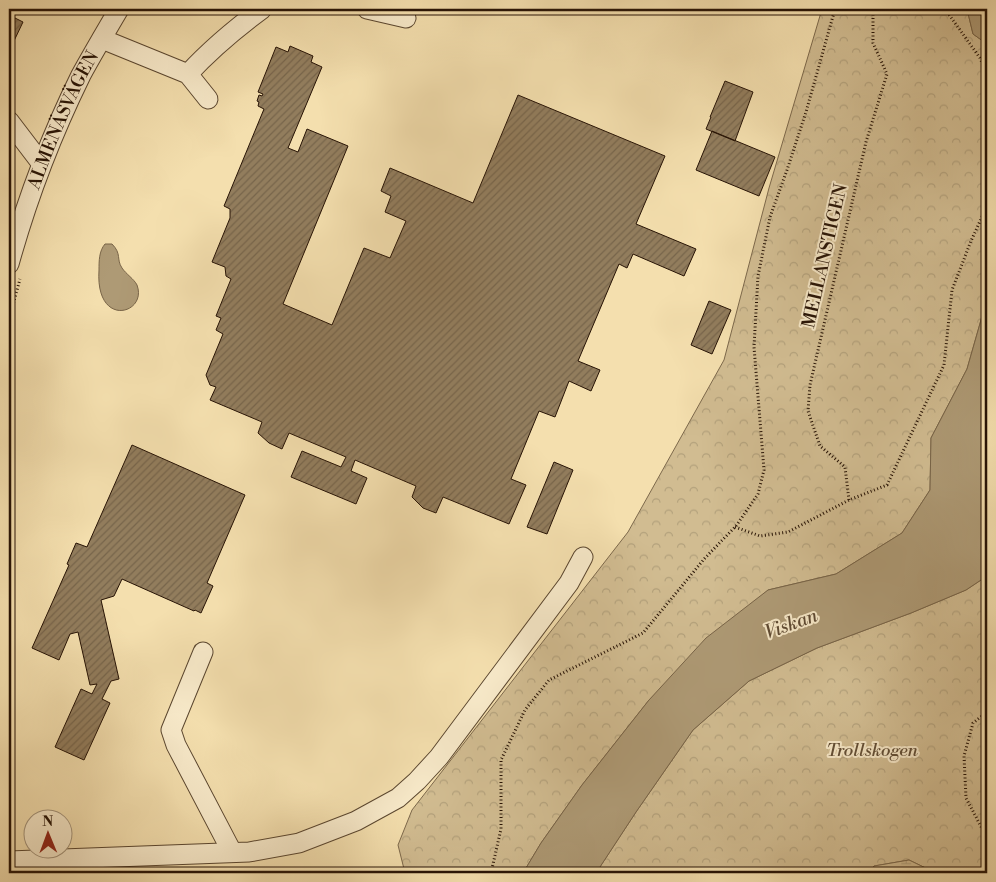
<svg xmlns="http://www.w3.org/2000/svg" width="996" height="882" viewBox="0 0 996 882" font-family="'Libre Bodoni',serif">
  <defs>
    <pattern id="forest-crowns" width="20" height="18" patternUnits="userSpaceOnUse" patternTransform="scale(1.25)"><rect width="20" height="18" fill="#d1bc91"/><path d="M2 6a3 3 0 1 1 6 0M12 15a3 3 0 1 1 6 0" fill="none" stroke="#b3a17c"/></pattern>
    <pattern id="wetland-marsh" width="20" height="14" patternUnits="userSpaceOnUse" patternTransform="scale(1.25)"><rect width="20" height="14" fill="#d1bc91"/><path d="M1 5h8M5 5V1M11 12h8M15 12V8" fill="none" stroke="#b3a17c"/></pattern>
    <pattern id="building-hatch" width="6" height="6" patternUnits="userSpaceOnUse" patternTransform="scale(1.25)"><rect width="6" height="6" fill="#927d5d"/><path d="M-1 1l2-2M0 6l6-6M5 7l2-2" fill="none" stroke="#77654b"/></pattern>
  </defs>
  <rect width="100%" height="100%" fill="#f4dfae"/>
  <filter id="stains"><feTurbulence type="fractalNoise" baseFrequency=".004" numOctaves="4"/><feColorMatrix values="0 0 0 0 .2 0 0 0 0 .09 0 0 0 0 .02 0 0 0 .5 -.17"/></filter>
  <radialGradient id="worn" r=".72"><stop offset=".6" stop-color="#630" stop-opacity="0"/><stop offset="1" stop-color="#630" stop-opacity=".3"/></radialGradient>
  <path fill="url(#forest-crowns)" stroke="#7c684b" d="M 822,9 L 967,9 L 973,34 L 987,44 L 987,299 L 967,369 L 931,438 L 930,490 L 902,533 L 836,574 L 768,590 L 649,700 L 582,785 L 541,843 L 523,873 L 405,873 L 398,845 L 412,810 L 628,532 L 724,360 L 769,188 Z
    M 987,576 L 987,873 L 936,873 L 909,860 L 874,866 L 869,873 L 596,873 L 636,812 L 693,730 L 749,681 L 817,648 L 911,613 L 966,590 Z"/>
  <path fill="url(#wetland-marsh)" stroke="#7c684b" d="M 909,860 L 936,873 L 869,873 L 874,866 Z"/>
  <path fill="#ae9a75" stroke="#786448" d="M 967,9 L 987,9 L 987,44 L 973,34 Z
    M 105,244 L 112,244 C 122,254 116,259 122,268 C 126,274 134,279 137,285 C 148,314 95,329 99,270 C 99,261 99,251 105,244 Z
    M 987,299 L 987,576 L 966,590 L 911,613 L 817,648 L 749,681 L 693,730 L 636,812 L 596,873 L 523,873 L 541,843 L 582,785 L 649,700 L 706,638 L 768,590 L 836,574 L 902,533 L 930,490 L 931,438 L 967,369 Z"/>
  <path fill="url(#building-hatch)" stroke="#271305" d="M 9,15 L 23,22 L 13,43 L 9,41 Z
    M 290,46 L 313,56 L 311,62 L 322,67 L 288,148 L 298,152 L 307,129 L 348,146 L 283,304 L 332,325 L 364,248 L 390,258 L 406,221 L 385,212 L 391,196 L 381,191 L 390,168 L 473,203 L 518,95 L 665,156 L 636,224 L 696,249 L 684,276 L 633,254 L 627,268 L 619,264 L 578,361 L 600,370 L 591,391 L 569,381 L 555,417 L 539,411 L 511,479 L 526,485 L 509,524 L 443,497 L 436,513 L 423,508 L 412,497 L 416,486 L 355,460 L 351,471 L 367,478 L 356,504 L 291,477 L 302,451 L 341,467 L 346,457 L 289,433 L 282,449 L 269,443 L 258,433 L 262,422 L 210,400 L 216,387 L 210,385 L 206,375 L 223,334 L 216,330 L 221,318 L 216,316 L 231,279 L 226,276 L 225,267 L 212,262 L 230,218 L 230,209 L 224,206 L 264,109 L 258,106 L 259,102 L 257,101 L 259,95 L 262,96 L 263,94 L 258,92 L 276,47 L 288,52 Z
    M 725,81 L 753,92 L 735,141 L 706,129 L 711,117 L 710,117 Z
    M 712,131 L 775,157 L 759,196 L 696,170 Z
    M 709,301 L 731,310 L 712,354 L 691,345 Z
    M 132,445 L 245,495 L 207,583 L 213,586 L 201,613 L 195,610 L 194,611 L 122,579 L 114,596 L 101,600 L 119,679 L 111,681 L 102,699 L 110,703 L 84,760 L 55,747 L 81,689 L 92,694 L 97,684 L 90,685 L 78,632 L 70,634 L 59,660 L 32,648 L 69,565 L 67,564 L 76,543 L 87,547 Z
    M 554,462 L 573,470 L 547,534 L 527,527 Z"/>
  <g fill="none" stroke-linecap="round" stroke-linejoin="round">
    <g stroke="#5a462f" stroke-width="21">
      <g id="minor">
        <path d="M 367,9 L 406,18"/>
        <path d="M 102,39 L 188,74 L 208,99"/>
        <path d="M 188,74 C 210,50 235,29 262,9"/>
        <path d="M 9,121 L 41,163"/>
        <path id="s1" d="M 9,264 C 27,199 51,136 81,75 C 93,53 106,31 119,9"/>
        <path d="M 203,652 L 171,730 L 176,745 L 232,852"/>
        <path d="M 9,861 L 249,852 L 299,843 L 356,821 L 398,798 L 417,781 L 439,757 L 569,583 L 583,557"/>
      </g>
    </g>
    <path stroke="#271305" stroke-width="3" stroke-dasharray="1 2.5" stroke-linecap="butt" d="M 945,9 L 980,58 L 987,75
      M 9,320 L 20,279
      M 849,500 L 845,467 L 820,446 L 808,411 L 810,385 L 866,142 L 887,74 L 873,43 L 873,9
      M 735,527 L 760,536 L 788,532 L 849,500 L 887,485 L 944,365 L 952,290 L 971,241 L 987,206
      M 987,712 L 973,723 L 964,756 L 966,798 L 987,838
      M 491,873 L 501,829 L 501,760 L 525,710 L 549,680 L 643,633 L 705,558 L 736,526 L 758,494 L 764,470 L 754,347 L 758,276 L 770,217 L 787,170 L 806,112 L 835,9"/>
    <use href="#minor" stroke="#f8eaca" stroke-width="19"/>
  </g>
  <g text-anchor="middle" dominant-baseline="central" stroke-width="4" stroke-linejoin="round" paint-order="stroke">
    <g font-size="18" fill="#271305" stroke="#f8eaca">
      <text stroke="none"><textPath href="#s1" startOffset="154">ALMENÄSVÄGEN</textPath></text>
      <text transform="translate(825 256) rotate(-77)">MELLANSTIGEN</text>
    </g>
    <g font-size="18" font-style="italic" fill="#624e36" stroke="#f8eaca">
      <text x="872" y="750">Trollskogen</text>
    </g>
    <g font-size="19" font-style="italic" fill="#5d4932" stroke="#f8eaca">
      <text transform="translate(791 624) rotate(-20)">Viskan</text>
    </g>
  </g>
  <rect width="996" height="882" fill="none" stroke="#f4dfae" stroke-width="30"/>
  <rect x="10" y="10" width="976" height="862" fill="none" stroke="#271305" stroke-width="2.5"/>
  <rect x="15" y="15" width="966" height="852" fill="none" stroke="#271305"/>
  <g transform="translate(48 834) rotate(359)"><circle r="24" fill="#f8eaca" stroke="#a4947b"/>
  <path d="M0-4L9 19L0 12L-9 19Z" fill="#8f2418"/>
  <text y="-8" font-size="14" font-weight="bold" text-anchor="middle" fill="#271305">N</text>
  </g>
  <rect width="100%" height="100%" filter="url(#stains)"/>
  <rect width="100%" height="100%" fill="url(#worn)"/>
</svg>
